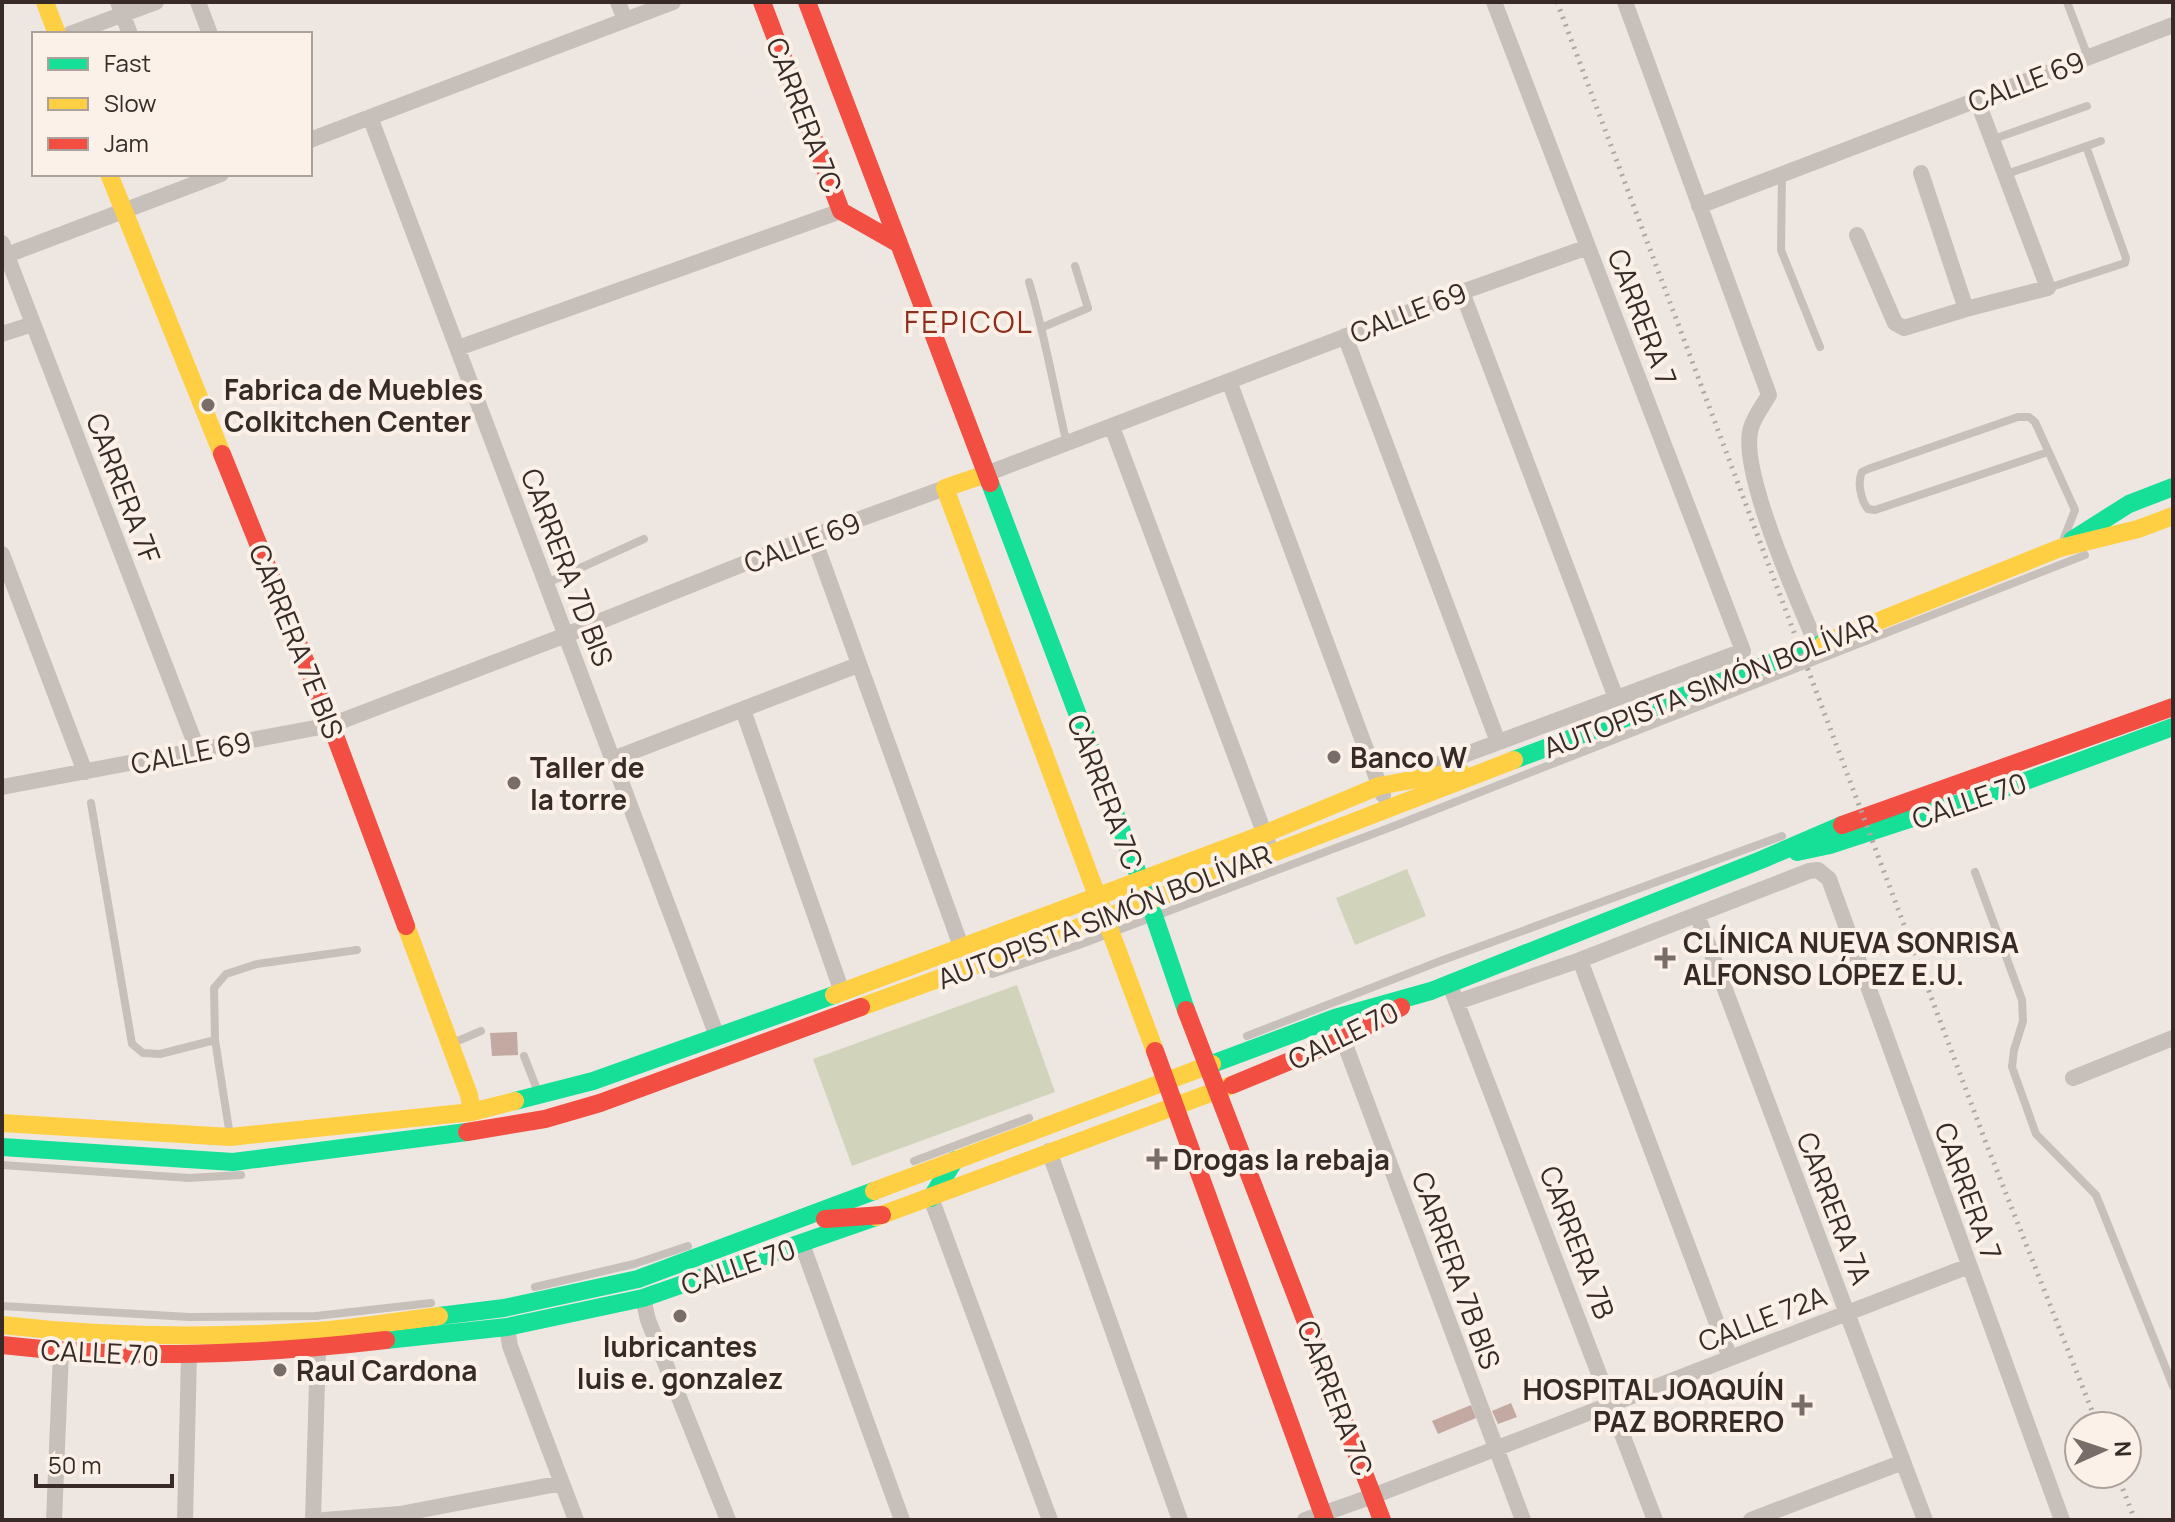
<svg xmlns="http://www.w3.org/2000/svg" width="2175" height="1522" viewBox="0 0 2175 1522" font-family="Manrope,sans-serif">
  <rect width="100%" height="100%" fill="#eee7e1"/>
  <path fill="#d1d4ba" d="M 1407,869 L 1426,916 L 1355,945 L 1336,898 Z
    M 1017,985 L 1055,1092 L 852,1166 L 813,1059 Z"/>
  <path fill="#c3a9a1" d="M 517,1032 L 518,1055 L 492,1056 L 490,1033 Z
    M 1511,1403 L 1517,1417 L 1498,1424 L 1492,1411 Z
    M 1471,1405 L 1476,1418 L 1438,1434 L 1432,1421 Z"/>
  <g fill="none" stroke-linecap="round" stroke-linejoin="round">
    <path stroke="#c7bfba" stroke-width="8" d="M 2067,2 L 2088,57
      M 1991,140 L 2087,106
      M 1782,175 L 1781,250 L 1820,347
      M 2004,175 L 2101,141
      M 1029,282 C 1045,335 1054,390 1067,444
      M 2048,288 L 2125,263 L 2126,258 L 2086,146
      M 1043,327 L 1088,308 L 1075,266
      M 2048,452 L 1875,510 L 1868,509 C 1861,501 1857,482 1862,472 L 1868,469 L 2018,417 L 2029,417 L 2035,422 L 2075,510 L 2064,538
      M 547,583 L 644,539
      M 91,803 L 132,1044 L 143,1053 L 160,1054 L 215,1040
      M 1975,872 L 2022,1000 L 2023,1021 L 2014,1050 L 2012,1067 L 2036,1134 L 2096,1195 L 2173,1386
      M 992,974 L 1079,945 L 1394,826 L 2085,555
      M 1247,1036 L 1443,960 L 1782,836
      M 453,1043 L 481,1031
      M 524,1056 L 538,1092
      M 230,1136 L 215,1040 L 214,988 L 226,974 L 257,964 L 357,950
      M 914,1161 L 1029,1118
      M 2,1165 L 189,1178 L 241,1175
      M 535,1287 L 634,1264 L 688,1246
      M 2,1306 L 189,1317 L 316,1316 L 431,1303"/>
    <path stroke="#c7bfba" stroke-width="16" d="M 118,2 L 130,34
      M 198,2 L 210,34
      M 618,2 L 625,20
      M 1625,2 L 1769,395 C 1763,405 1754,417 1751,428 C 1738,469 1799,603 1817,646
      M 70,34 L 156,2
      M 370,117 L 717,1036
      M 310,140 L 673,2
      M 1921,173 L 1966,309
      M 1699,206 L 2173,25
      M 1857,235 L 1895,323 L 1904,328 L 1966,309 L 2048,288 L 1977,100
      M 2,243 L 198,751
      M 7,255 L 221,174
      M 1462,292 L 1616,698
      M 2,334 L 33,324
      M 1345,336 L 1498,742
      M 458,348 L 841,211
      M 1229,381 L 1383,795
      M 1112,427 L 1268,843
      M 986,474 L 1462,292 L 1588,247
      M 813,536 L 962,949
      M 2,554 L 85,772
      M 743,710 L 842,992
      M 613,759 L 858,665
      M 1421,771 L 1743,651 L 1494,2
      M 2,787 L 331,725 L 566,635 L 813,536 L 945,488
      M 1697,915 L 1925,1520
      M 1580,960 L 1730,1358
      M 1453,993 L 1655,1520
      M 1457,1002 L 1580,960 L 1809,871 L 1818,870 L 1829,879 L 2062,1520
      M 1343,1039 L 1523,1520
      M 2073,1078 L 2173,1038
      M 1049,1151 L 1180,1520
      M 931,1198 L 1050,1520
      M 802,1244 L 902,1520
      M 643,1298 L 648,1320 L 728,1520
      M 507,1327 L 510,1346 L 576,1520
      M 54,1520 L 61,1352
      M 185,1520 L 189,1356
      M 313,1520 L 318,1348
      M 324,1520 L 400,1514 L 562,1483
      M 1305,1520 L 1373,1496 L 1969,1266
      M 1751,1520 L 1903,1462"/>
    <path stroke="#16e098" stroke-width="18" d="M 990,483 L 1154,916 L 1186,1010
      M 2072,540 L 2129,504 L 2173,487
      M 1514,760 L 1824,643
      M 1797,852 L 1830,845 L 2023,782 L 2173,727
      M 1212,1064 L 1335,1018 L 1431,991 L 1761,860 L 1842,825
      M 515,1101 L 593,1081 L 834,995
      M 2,1147 L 233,1162 L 467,1132
      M 931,1198 L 955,1160
      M 439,1316 L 504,1308 L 638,1279 L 874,1191
      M 386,1340 L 507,1327 L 643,1298 L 876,1217"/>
    <path stroke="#ffcf43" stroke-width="18" d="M 45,2 L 57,34
      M 109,174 L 222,454
      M 986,474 L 945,488 L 1155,1051
      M 1824,643 L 2060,548 L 2138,529 L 2173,516
      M 406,926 L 469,1095 L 472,1112
      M 834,995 L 1264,834 L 1379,786 L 1460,771
      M 861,1007 L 1107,917 L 1514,760
      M 2,1123 L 230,1137 L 472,1112 L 515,1101
      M 874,1191 L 1212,1064
      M 876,1217 L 1232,1085
      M 2,1325 C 106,1337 212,1338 316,1331 C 357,1328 398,1321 439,1316"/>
    <path stroke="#f24e42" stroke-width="18" d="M 762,2 L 841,211 L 899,244
      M 807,2 L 990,483
      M 222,454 L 331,725 L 406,926
      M 1842,825 L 2173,707
      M 1186,1010 L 1382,1520
      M 1155,1051 L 1325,1520
      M 1232,1085 L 1343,1039 L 1401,1007
      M 467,1132 L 545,1119 L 600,1103 L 861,1007
      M 825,1219 L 882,1215
      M 2,1345 C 131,1360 257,1355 386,1340"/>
    <path stroke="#aea8a4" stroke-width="5" stroke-dasharray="2 6" stroke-linecap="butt" d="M 1557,2 L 1986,1143 L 2098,1426
      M 2117,1474 L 2135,1520"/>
  </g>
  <g fill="#786d68" stroke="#fbf1e8" stroke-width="3">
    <circle cx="208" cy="405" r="8"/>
    <circle cx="1334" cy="757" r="8"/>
    <circle cx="514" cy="783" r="8"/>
    <path d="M1661 946h8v8h8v8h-8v8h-8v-8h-8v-8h8z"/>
    <path d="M1153 1147h8v8h8v8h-8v8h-8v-8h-8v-8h8z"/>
    <circle cx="680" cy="1316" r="8"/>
    <circle cx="280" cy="1370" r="8"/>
    <path d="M1798 1393h8v8h8v8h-8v8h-8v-8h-8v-8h8z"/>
  </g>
  <g text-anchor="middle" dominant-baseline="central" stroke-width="8" stroke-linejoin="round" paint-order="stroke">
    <g font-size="28" fill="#382b27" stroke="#fbf1e8">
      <text transform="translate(2026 81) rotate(-21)">CALLE 69</text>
      <text transform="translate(805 115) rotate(69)">CARRERA 7C</text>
      <text transform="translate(1408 312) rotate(-21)">CALLE 69</text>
      <text transform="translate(1643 317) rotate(69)">CARRERA 7</text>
      <text transform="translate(124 488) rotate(69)">CARRERA 7F</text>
      <text transform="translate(802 542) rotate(-21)">CALLE 69</text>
      <text transform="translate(568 567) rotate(69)">CARRERA 7D BIS</text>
      <text transform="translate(297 641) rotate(68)">CARRERA 7E BIS</text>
      <text transform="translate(1710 685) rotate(-21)">AUTOPISTA SIMÓN BOLÍVAR</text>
      <text transform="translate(191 752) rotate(-11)">CALLE 69</text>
      <text transform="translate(1106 792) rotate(69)">CARRERA 7C</text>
      <text transform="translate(1969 800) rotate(-19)">CALLE 70</text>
      <text transform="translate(1104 916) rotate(-21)">AUTOPISTA SIMÓN BOLÍVAR</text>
      <text transform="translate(1343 1035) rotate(-26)">CALLE 70</text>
      <text transform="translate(1969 1191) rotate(70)">CARRERA 7</text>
      <text transform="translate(1835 1208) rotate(69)">CARRERA 7A</text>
      <text transform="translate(1578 1242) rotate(69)">CARRERA 7B</text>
      <text transform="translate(738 1266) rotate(-19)">CALLE 70</text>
      <text transform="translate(1457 1270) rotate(70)">CARRERA 7B BIS</text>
      <text transform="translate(1762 1318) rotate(-21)">CALLE 72A</text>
      <text transform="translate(100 1352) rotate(3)">CALLE 70</text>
      <text transform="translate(1336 1398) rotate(69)">CARRERA 7C</text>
    </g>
    <g font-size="28" font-weight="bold" fill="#382b27" stroke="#fbf1e8" text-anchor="start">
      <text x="224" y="389">Fabrica de Muebles<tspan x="224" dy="32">Colkitchen Center</tspan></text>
      <text x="1350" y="757">Banco W</text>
      <text x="530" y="767">Taller de<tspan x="530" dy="32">la torre</tspan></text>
      <text x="1683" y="942">CLÍNICA NUEVA SONRISA<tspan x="1683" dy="32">ALFONSO LÓPEZ E.U.</tspan></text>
      <text x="1173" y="1159">Drogas la rebaja</text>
      <text x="680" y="1346" text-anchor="middle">lubricantes<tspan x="680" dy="32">luis e. gonzalez</tspan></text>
      <text x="296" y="1370">Raul Cardona</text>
      <text x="1784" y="1389" text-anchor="end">HOSPITAL JOAQUÍN<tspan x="1784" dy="32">PAZ BORRERO</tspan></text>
    </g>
    <g font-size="30" letter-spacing="2" fill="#8d2d1b" stroke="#fbf1e8">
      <text x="969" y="321">FEPICOL</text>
    </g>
  </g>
  <rect width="2175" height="1522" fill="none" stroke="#382b27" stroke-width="8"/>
  <rect x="32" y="32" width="280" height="144" fill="#fbf1e8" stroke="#ada29b" stroke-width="2"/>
  <rect x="48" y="58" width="40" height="12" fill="#16e098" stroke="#ada29b" stroke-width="2"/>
  <text x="104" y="72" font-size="24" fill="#382b27">Fast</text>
  <rect x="48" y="98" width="40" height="12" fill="#ffcf43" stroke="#ada29b" stroke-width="2"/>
  <text x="104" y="112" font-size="24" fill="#382b27">Slow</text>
  <rect x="48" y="138" width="40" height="12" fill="#f24e42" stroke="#ada29b" stroke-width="2"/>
  <text x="104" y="152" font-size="24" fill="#382b27">Jam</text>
  <g transform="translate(2103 1450) rotate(87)"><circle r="38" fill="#fbf1e8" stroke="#ada29b" stroke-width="2"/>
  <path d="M0-6L14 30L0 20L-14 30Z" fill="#786d68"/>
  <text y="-12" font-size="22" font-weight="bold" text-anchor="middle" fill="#382b27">N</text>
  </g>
  <path d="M36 1474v12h136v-12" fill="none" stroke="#382b27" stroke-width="4"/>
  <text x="48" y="1474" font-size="24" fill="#382b27" stroke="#fbf1e8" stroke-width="6" paint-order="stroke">50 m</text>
</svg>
